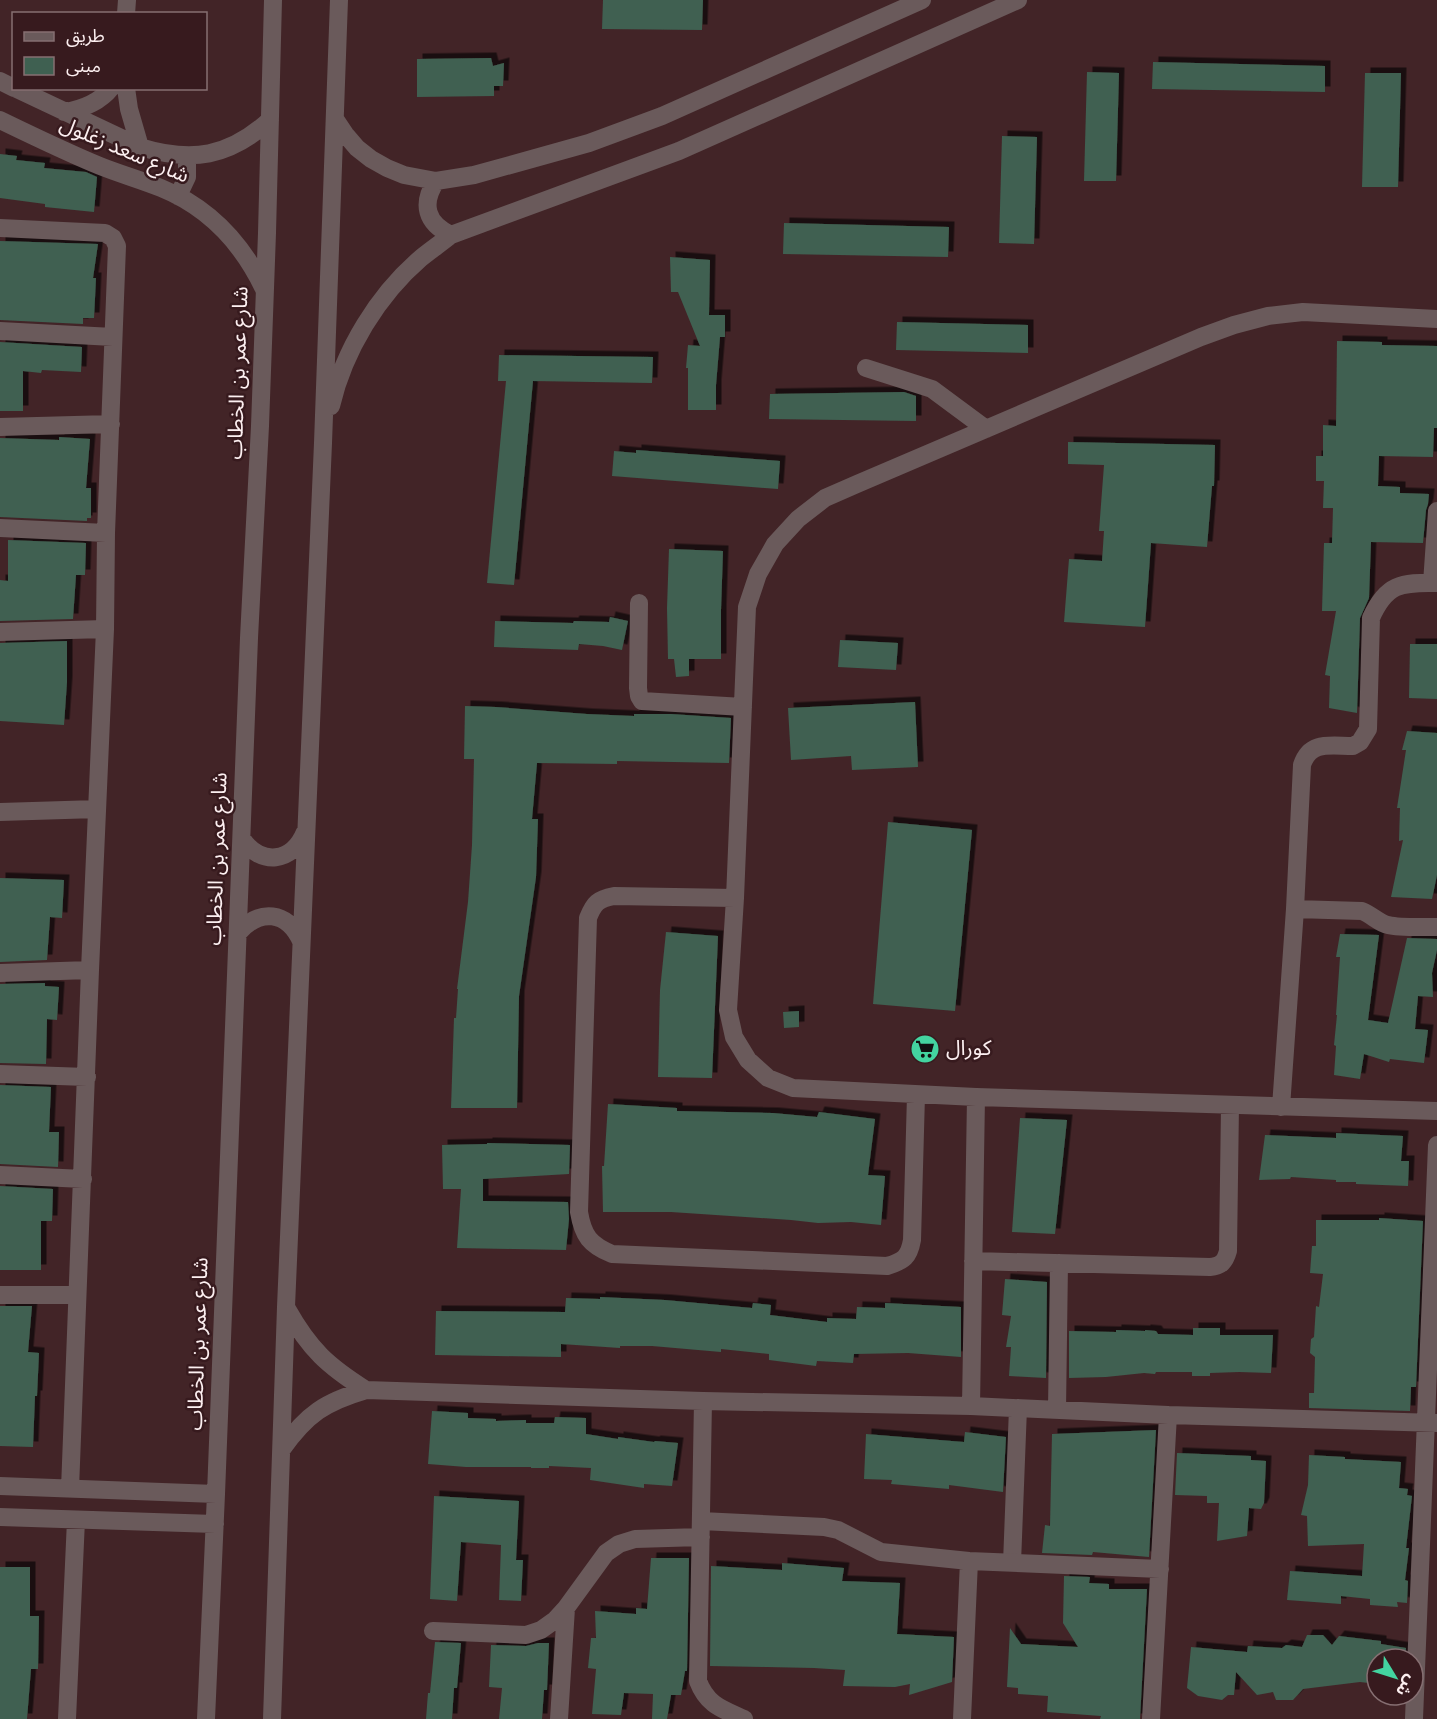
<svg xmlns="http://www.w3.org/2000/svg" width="1437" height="1719" viewBox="0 0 1437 1719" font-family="Overpass,'Noto Sans Arabic',sans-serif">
  <defs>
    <filter id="shadow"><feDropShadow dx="5.5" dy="-5.5" stdDeviation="0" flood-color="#0009"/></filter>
  </defs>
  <rect width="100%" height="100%" fill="#422427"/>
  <path fill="#3f6051" filter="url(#shadow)" d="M 603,0 L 703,0 L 702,30 L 602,29 Z
    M 491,58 L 493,66 L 504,63 L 503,86 L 494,86 L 494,96 L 417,97 L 417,59 Z
    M 1153,62 L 1325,66 L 1325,92 L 1152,89 Z
    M 1087,72 L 1119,73 L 1116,181 L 1084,181 Z
    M 1365,73 L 1401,73 L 1398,187 L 1362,187 Z
    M 1002,136 L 1037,137 L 1034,244 L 999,243 Z
    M 0,154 L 17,156 L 16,160 L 45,163 L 44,168 L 86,172 L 97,177 L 94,212 L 45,207 L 45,204 L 0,198 Z
    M 784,223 L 949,227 L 948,257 L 783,254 Z
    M 0,241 L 98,244 L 93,278 L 96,278 L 94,318 L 83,318 L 83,324 L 0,320 Z
    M 670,257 L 710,260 L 709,315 L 725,315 L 725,337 L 720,337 L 716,385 L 716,410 L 688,410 L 688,368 L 686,368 L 688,345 L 700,346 L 678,292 L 671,292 Z
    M 897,322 L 1028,325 L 1028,353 L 896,350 Z
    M 1337,341 L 1382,342 L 1382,345 L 1437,346 L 1437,428 L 1434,428 L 1433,457 L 1379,456 L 1378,486 L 1400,487 L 1400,493 L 1429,494 L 1428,504 L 1426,510 L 1423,543 L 1371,542 L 1369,598 L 1360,618 L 1357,713 L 1329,708 L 1330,676 L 1325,675 L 1336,611 L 1322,611 L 1324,543 L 1332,543 L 1333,508 L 1323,508 L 1324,481 L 1316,481 L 1316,456 L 1323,456 L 1323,425 L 1336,426 Z
    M 0,342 L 82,347 L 81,372 L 42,370 L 41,373 L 23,371 L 23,411 L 0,411 Z
    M 499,355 L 653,357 L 652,383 L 533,381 L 514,585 L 487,583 L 506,381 L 498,381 Z
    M 904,392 L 916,396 L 916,421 L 769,419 L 770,394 Z
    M 59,437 L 90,439 L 86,488 L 91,488 L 91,518 L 87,518 L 87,521 L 0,517 L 0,438 L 59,440 Z
    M 1068,442 L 1215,445 L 1214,486 L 1212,486 L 1207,547 L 1151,543 L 1145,627 L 1064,622 L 1069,559 L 1102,561 L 1104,531 L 1099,531 L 1104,465 L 1068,464 Z
    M 636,450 L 780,461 L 778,489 L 612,476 L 614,451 L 636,453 Z
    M 8,540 L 86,543 L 85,575 L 76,575 L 73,619 L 0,621 L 0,580 L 8,581 Z
    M 669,549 L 723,551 L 721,610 L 721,659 L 689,659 L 689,676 L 676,677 L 674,659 L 668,659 L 667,608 Z
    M 610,617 L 628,621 L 622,650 L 603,646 L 579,644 L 578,650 L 494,647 L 495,621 L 573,623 L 574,621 L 609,622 Z
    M 840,640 L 898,643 L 896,670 L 838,667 Z
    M 67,641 L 67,682 L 64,725 L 0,721 L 0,643 Z
    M 1410,644 L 1437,644 L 1437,699 L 1409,698 Z
    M 915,702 L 918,767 L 852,770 L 851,756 L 791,760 L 788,708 Z
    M 465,706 L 496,707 L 587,714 L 634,716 L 634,714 L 671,714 L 731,718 L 729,763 L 617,761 L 617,764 L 537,763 L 532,819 L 538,819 L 536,877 L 519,996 L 517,1108 L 451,1108 L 454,1018 L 456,1018 L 458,989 L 457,989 L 468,902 L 472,845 L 474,759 L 464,759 Z
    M 1407,731 L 1437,733 L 1437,875 L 1432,899 L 1391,897 L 1403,840 L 1399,841 L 1400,808 L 1397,808 L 1406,750 L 1402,750 Z
    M 888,822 L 972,830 L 955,1011 L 873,1004 Z
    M 0,878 L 64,880 L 62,918 L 50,917 L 47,960 L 0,962 Z
    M 666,932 L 718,936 L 712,1078 L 658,1077 L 660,990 Z
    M 1340,934 L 1379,935 L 1368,1020 L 1388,1023 L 1407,938 L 1437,939 L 1437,950 L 1432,973 L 1433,997 L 1418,996 L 1415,1029 L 1428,1030 L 1424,1063 L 1390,1059 L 1389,1062 L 1364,1054 L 1360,1079 L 1334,1075 L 1336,1046 L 1334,1045 L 1337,1015 L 1336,1015 L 1340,957 L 1336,957 Z
    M 45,983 L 45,986 L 59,987 L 57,1020 L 47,1019 L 46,1064 L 0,1063 L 0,984 Z
    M 799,1011 L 799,1027 L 784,1028 L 783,1012 Z
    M 0,1085 L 51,1087 L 49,1132 L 59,1132 L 58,1167 L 0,1164 Z
    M 608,1104 L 677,1108 L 677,1111 L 773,1113 L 817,1117 L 819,1112 L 875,1119 L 868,1175 L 885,1176 L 881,1225 L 851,1222 L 818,1223 L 791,1220 L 671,1212 L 603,1212 L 602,1166 L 604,1166 Z
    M 1020,1118 L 1067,1120 L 1055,1234 L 1012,1232 Z
    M 1336,1133 L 1403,1136 L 1401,1161 L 1409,1161 L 1408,1186 L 1356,1184 L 1356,1182 L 1336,1182 L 1336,1180 L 1291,1177 L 1290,1179 L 1259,1180 L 1265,1135 L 1336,1138 Z
    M 487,1143 L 570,1145 L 569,1174 L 483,1179 L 483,1201 L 568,1202 L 569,1219 L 566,1250 L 457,1248 L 461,1189 L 443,1189 L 442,1145 L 487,1144 Z
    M 0,1186 L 53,1189 L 52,1221 L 41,1221 L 41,1270 L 0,1270 Z
    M 1379,1218 L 1423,1221 L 1416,1387 L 1411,1387 L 1410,1411 L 1309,1408 L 1309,1393 L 1314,1393 L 1315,1357 L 1310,1353 L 1311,1339 L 1314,1337 L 1316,1306 L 1319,1307 L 1323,1274 L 1310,1273 L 1312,1246 L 1316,1246 L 1316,1220 L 1379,1220 Z
    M 1005,1279 L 1047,1282 L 1046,1378 L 1009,1376 L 1011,1347 L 1006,1347 L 1011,1316 L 1002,1315 Z
    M 600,1297 L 665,1300 L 752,1308 L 753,1303 L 771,1305 L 770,1315 L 827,1322 L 827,1318 L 856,1319 L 857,1307 L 885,1308 L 885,1303 L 961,1307 L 961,1357 L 908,1353 L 854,1354 L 853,1363 L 817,1361 L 816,1366 L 769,1360 L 769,1354 L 721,1349 L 721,1352 L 652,1346 L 620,1346 L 620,1348 L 561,1344 L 561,1357 L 435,1355 L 436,1311 L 565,1312 L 566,1298 L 600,1299 Z
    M 0,1306 L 32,1306 L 28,1352 L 39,1353 L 37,1396 L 35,1396 L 33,1447 L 0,1446 Z
    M 1193,1328 L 1220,1328 L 1220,1335 L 1273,1335 L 1271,1373 L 1239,1372 L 1210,1373 L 1210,1376 L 1192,1376 L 1192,1372 L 1156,1372 L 1155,1374 L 1144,1373 L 1106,1377 L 1069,1378 L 1069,1331 L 1116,1332 L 1116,1330 L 1145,1331 L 1145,1330 L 1156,1331 L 1158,1334 L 1193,1335 Z
    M 432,1411 L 468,1413 L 468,1418 L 496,1419 L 496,1421 L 526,1420 L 526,1423 L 554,1423 L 555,1417 L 586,1418 L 586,1434 L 618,1439 L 618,1437 L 654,1442 L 655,1441 L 678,1443 L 672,1486 L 644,1484 L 644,1488 L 590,1480 L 591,1468 L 549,1466 L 549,1468 L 531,1468 L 531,1467 L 466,1467 L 428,1464 Z
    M 1156,1430 L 1149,1557 L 1093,1552 L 1092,1555 L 1042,1553 L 1045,1525 L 1050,1526 L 1052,1434 Z
    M 965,1432 L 1006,1437 L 1003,1492 L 949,1485 L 949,1489 L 891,1484 L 892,1480 L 864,1479 L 866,1434 L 964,1442 Z
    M 1177,1453 L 1251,1456 L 1251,1460 L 1266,1461 L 1264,1503 L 1261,1509 L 1249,1508 L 1247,1536 L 1217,1541 L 1219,1503 L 1207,1503 L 1207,1496 L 1175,1495 Z
    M 1309,1455 L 1345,1457 L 1345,1459 L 1401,1462 L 1399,1488 L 1408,1489 L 1407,1495 L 1412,1496 L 1406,1548 L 1409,1548 L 1405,1580 L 1408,1581 L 1407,1603 L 1397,1602 L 1398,1607 L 1370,1605 L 1370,1599 L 1341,1596 L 1341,1604 L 1287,1600 L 1290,1571 L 1362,1576 L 1364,1544 L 1308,1546 L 1307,1516 L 1301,1515 L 1308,1485 Z
    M 434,1496 L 519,1501 L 516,1560 L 523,1560 L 521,1601 L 499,1600 L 501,1545 L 461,1542 L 457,1601 L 430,1599 Z
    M 651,1558 L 689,1558 L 687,1671 L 685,1671 L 681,1695 L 671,1695 L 667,1719 L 652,1719 L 653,1694 L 624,1693 L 621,1715 L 592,1714 L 596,1669 L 588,1668 L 591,1638 L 596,1638 L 595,1611 L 636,1614 L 636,1608 L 647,1609 Z
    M 782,1563 L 844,1568 L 842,1581 L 900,1583 L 897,1634 L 954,1637 L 952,1682 L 909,1695 L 910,1684 L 895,1687 L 843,1686 L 845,1670 L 814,1668 L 710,1666 L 711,1566 L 782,1570 Z
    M 0,1567 L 30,1567 L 30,1616 L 39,1616 L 38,1669 L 31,1669 L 27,1719 L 0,1719 Z
    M 1064,1576 L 1090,1577 L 1089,1583 L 1109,1584 L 1109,1589 L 1147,1589 L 1140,1719 L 1100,1719 L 1101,1716 L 1047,1712 L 1048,1696 L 1018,1694 L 1018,1688 L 1007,1687 L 1010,1628 L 1021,1644 L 1078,1647 L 1063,1623 Z
    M 1307,1635 L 1323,1635 L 1332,1645 L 1339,1636 L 1381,1641 L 1381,1644 L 1406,1648 L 1405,1659 L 1377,1659 L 1377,1684 L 1360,1682 L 1303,1689 L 1293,1700 L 1276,1700 L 1273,1692 L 1257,1695 L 1236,1672 L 1234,1695 L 1228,1695 L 1222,1700 L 1198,1696 L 1187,1688 L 1191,1647 L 1247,1652 L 1248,1646 L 1282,1648 L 1286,1645 L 1302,1647 Z
    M 435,1642 L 461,1643 L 457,1688 L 454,1688 L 452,1719 L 426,1719 L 428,1693 L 430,1693 Z
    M 538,1643 L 549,1643 L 547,1690 L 544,1690 L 542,1719 L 499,1719 L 502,1688 L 489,1687 L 491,1645 L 526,1646 Z"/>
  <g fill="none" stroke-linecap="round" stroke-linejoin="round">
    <path stroke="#6a5a5b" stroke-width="18" d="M 126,14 L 127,0
      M 0,81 L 14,88
      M 15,88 L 140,147 C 192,163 229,157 270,120
      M 126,88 L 129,109 L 140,147
      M 64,112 C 83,109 99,103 111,88
      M 335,119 L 345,134 L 357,148 L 371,159 L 387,168 L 404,175 L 436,181 L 474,175 L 589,143 L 662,116 L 922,0
      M 0,120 C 33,136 66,152 100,166 C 120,174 141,180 161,188 C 208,207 242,243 264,289
      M 436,181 C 421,204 426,223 451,235
      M 178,196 L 187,177 L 187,156
      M 0,228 L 105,233 L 113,238 L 117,246 L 106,533 L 105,629 L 90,970 L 70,1489
      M 1437,319 L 1303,312 L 1268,316 L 1234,325 L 1201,337 L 857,484 L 825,498 L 798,519 L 775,544 L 758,574 L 747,607 L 735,898 L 728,1010 L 734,1037 L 748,1060 L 768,1078 L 793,1088 L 976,1097 L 1437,1111
      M 0,331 L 113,337
      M 866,368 L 932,389 L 986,429
      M 331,406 C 344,350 378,295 421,258 C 431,250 441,243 451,235 L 679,151 L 1018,0
      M 0,427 L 111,424
      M 0,528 L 106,533
      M 1432,583 L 1437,511
      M 639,603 L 638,688 L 639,696 L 642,701 L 743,707
      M 0,632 L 105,629
      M 0,812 L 97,809
      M 242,839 C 261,866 292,863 305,832
      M 735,898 L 614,896 C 598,899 594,903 588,918 L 579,1212 C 583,1236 590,1245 612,1254 L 887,1266 C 904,1261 909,1257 912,1240 L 916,1095
      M 1295,909 L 1362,911 C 1372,915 1379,923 1388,925 C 1400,928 1424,927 1437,927
      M 238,933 C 260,908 287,911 301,941
      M 0,973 L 90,970
      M 0,1074 L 87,1077
      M 1281,1107 L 1295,909 L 1302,765 C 1310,740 1331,746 1353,746 L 1360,742 L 1368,729 L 1371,618 C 1386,584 1401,582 1437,583
      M 0,1175 L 83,1179
      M 973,1261 L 1210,1267 C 1221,1266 1225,1262 1228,1251 L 1230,1105
      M 0,1295 L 77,1295
      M 287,1309 C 310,1350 328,1366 366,1390
      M 703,1401 L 698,1681 C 707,1705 722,1709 744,1719
      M 971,1406 L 976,1097
      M 1057,1410 L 1059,1263
      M 282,1449 C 307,1414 325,1402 366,1390 L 703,1401 L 971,1406 L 1168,1415 L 1437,1423
      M 0,1486 L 216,1494
      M 0,1517 L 215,1524
      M 701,1521 L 824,1527 L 838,1530 L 881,1552 L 969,1561 L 1160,1569
      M 1012,1563 L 1018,1408
      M 433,1631 L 526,1635 L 541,1630 L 555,1620 L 566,1608 L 606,1553 L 619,1544 L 635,1539 L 701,1537
      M 67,1719 L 76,1520
      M 206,1719 L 216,1494 L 249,638 L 260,426 L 267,233 L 273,0
      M 272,1719 L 286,1307 L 323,443 L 339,0
      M 559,1719 L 566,1608
      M 962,1719 L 969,1561
      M 1151,1719 L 1168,1415
      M 1414,1719 L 1437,1145"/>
  </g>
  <defs>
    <g id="supermarket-disc" transform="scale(1.5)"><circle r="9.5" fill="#43d4a0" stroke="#371a1e"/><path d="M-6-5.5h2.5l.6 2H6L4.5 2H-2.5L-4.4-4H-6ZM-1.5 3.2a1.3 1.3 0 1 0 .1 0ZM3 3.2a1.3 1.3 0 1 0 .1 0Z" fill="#111"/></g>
  </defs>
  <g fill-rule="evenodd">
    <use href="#supermarket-disc" x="925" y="1049"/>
  </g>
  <g text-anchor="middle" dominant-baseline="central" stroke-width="5" stroke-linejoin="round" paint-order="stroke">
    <g font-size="21" fill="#fceff0" stroke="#371a1e">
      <text transform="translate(124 151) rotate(23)">شارع سعد زغلول</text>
      <text transform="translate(239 373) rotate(-88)">شارع عمر بن الخطاب</text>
      <text transform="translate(218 859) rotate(-88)">شارع عمر بن الخطاب</text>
      <text transform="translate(199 1344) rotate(-88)">شارع عمر بن الخطاب</text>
    </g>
    <g font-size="21" fill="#fceff0" stroke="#371a1e" text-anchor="start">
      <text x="946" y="1049">كورال</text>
    </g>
  </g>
  <rect x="12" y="12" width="195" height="78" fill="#371a1e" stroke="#866f72" stroke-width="1.5"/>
  <rect x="24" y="32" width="30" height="9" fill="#6a5a5b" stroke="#866f72" stroke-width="1.5"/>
  <text x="66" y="42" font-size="18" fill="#fceff0">طريق</text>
  <rect x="24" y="57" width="30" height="18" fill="#3f6051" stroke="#866f72" stroke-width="1.5"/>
  <text x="66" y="72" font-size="18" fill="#fceff0">مبنى</text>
  <g transform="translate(1395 1677) rotate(128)"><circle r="28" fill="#371a1e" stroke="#866f72" stroke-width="1.5"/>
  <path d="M0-4.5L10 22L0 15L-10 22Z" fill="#43d4a0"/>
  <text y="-9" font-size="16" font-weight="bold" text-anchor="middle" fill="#fceff0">ش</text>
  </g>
</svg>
